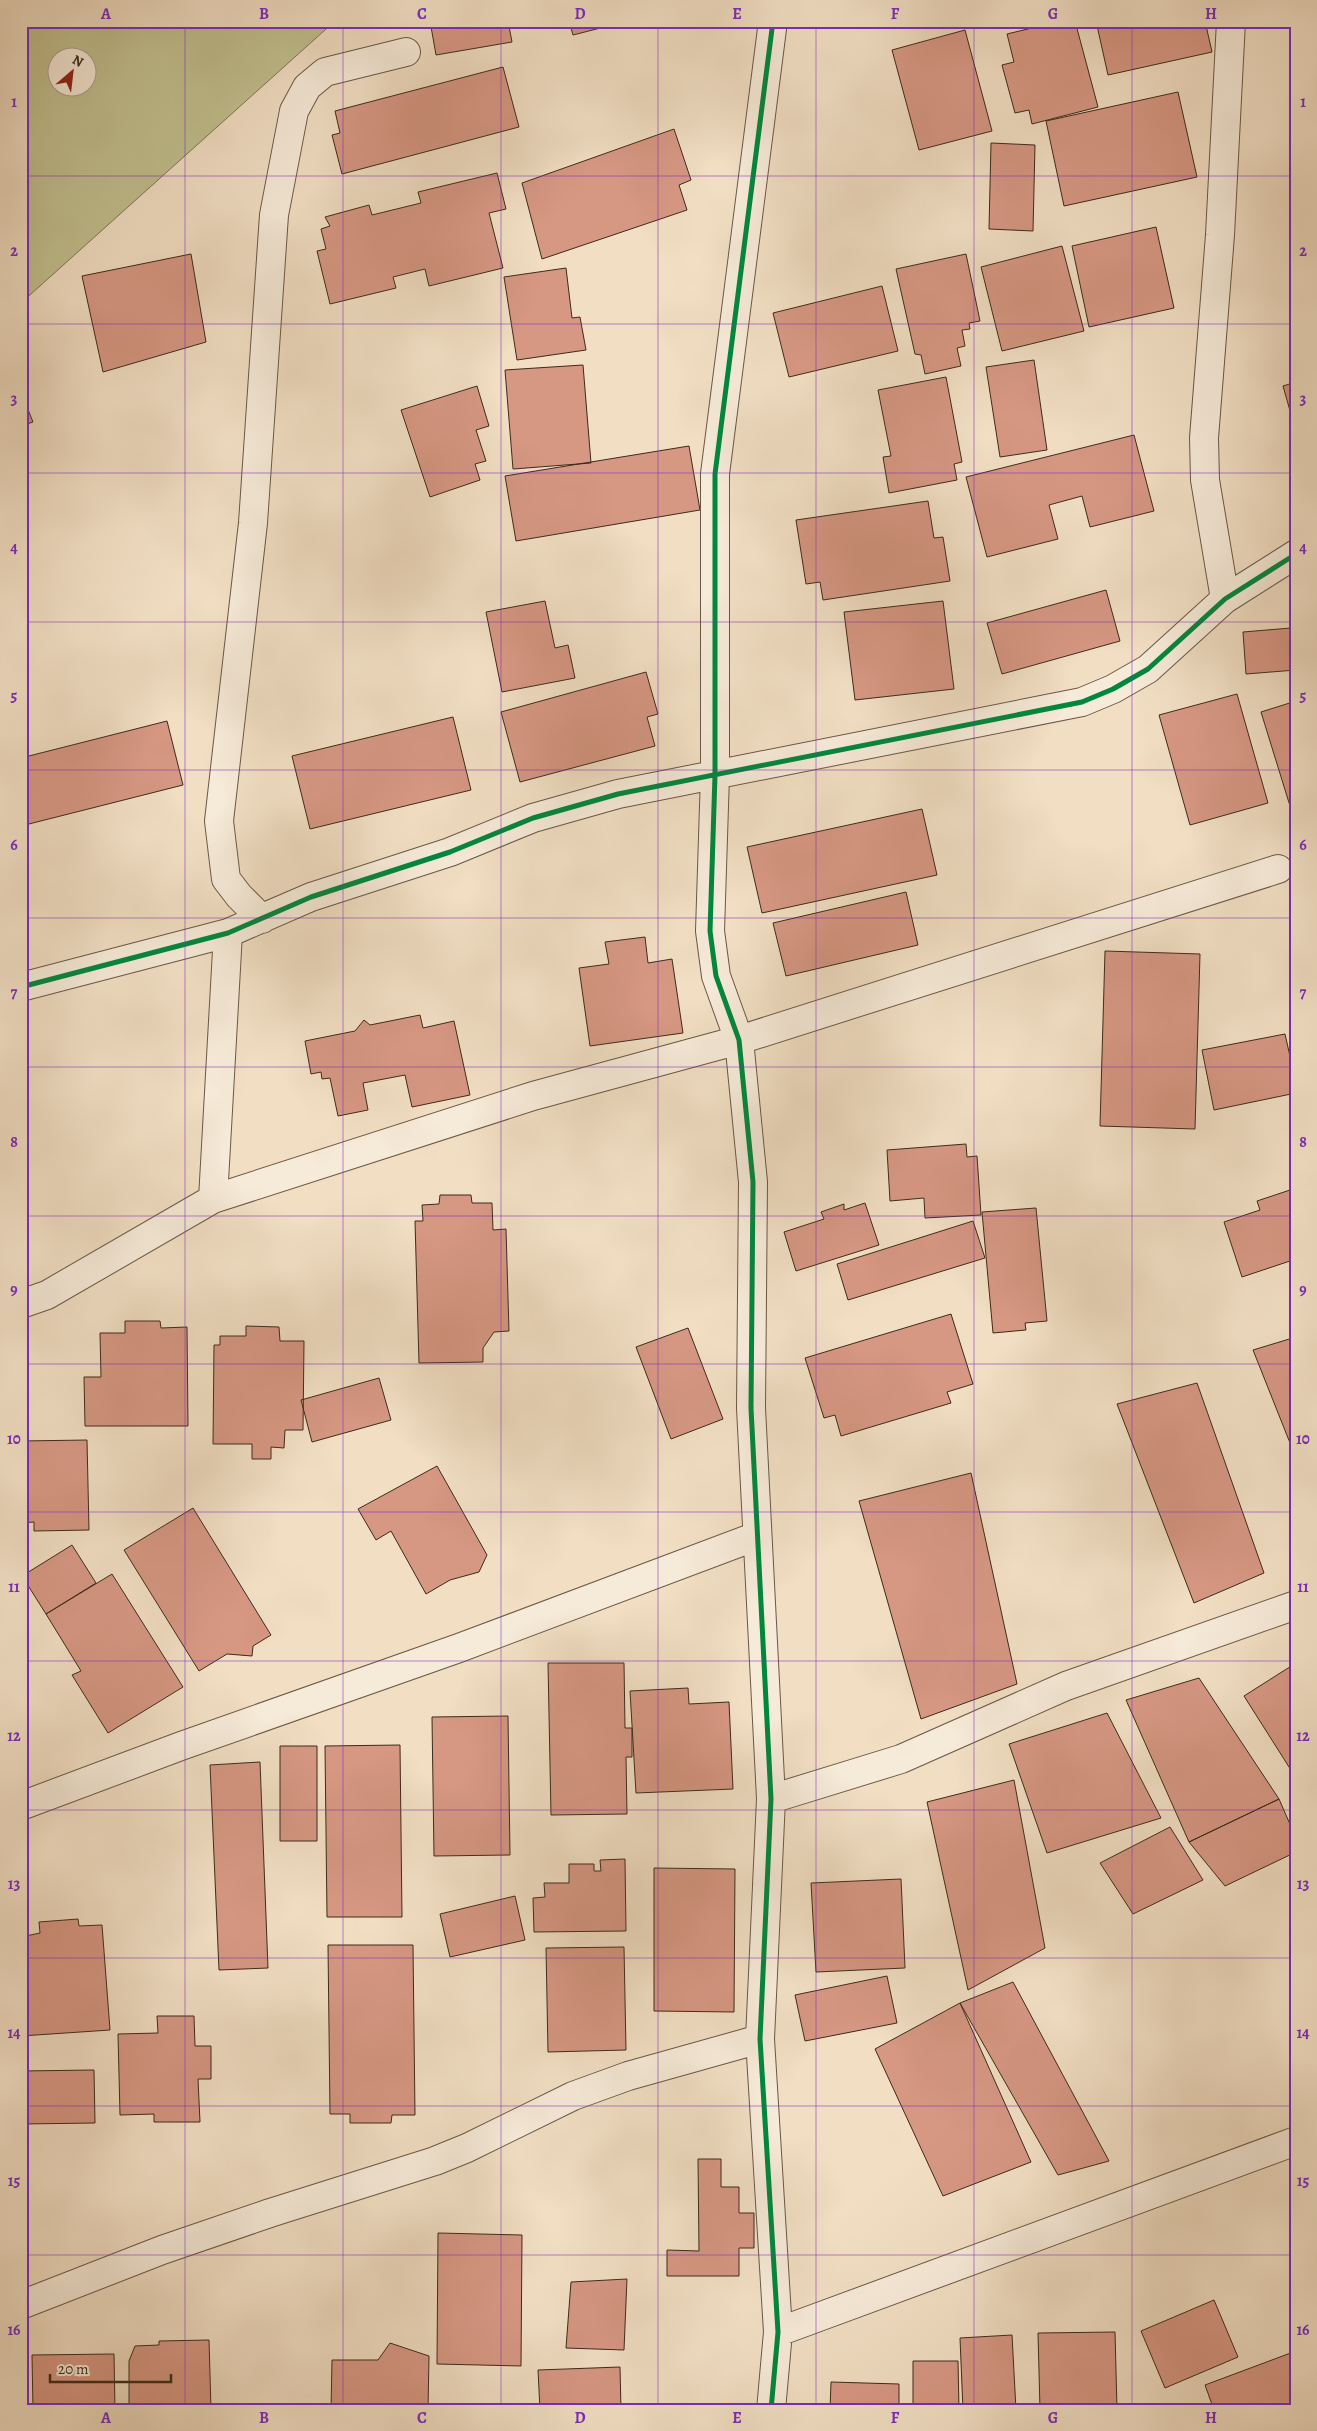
<svg xmlns="http://www.w3.org/2000/svg" width="1317" height="2431" viewBox="0 0 1317 2431" font-family="Alegreya,serif">
  <rect width="100%" height="100%" fill="#f1dec3"/>
  <filter id="stains"><feTurbulence type="fractalNoise" baseFrequency=".004" numOctaves="4"/><feColorMatrix values="0 0 0 0 .2 0 0 0 0 .09 0 0 0 0 .02 0 0 0 .5 -.17"/></filter>
  <radialGradient id="worn" r=".72"><stop offset=".6" stop-color="#630" stop-opacity="0"/><stop offset="1" stop-color="#630" stop-opacity=".3"/></radialGradient>
  <path fill="#c1bf8f" stroke="#7f7555" fill-rule="evenodd" d="M 21,21 L 335,21 L 21,303 ZM 58,58 L 88,58 L 88,88 L 58,88 Z"/>
  <path fill="#d69783" stroke="#3d2b1b" d="M 430,21 L 508,21 L 512,42 L 436,55 Z
    M 569,21 L 628,21 L 573,35 Z
    M 1061,21 L 1075,21 L 1098,107 L 1032,124 L 1029,110 L 1015,113 L 1002,65 L 1014,62 L 1007,34 Z
    M 1096,21 L 1205,21 L 1212,52 L 1108,75 Z
    M 965,30 L 992,131 L 919,150 L 892,50 Z
    M 503,67 L 519,127 L 342,174 L 332,135 L 340,133 L 335,111 Z
    M 1178,92 L 1197,177 L 1064,206 L 1046,121 Z
    M 674,129 L 691,180 L 679,185 L 687,210 L 542,259 L 522,183 Z
    M 991,143 L 1035,145 L 1033,231 L 989,229 Z
    M 497,173 L 506,209 L 489,213 L 503,268 L 429,286 L 425,269 L 393,277 L 396,288 L 330,304 L 317,251 L 326,249 L 321,229 L 330,226 L 325,217 L 369,205 L 372,215 L 421,203 L 418,192 Z
    M 1156,227 L 1174,308 L 1089,327 L 1072,246 Z
    M 1062,246 L 1084,331 L 1002,351 L 981,267 Z
    M 191,254 L 206,342 L 103,372 L 82,276 Z
    M 966,254 L 980,321 L 969,323 L 970,329 L 962,330 L 965,346 L 957,348 L 961,366 L 925,374 L 921,355 L 915,354 L 896,269 Z
    M 566,268 L 572,318 L 580,317 L 586,350 L 517,360 L 504,277 Z
    M 882,286 L 898,351 L 789,377 L 773,313 Z
    M 1034,360 L 1047,450 L 1000,457 L 986,367 Z
    M 583,365 L 591,463 L 513,469 L 505,370 Z
    M 946,377 L 962,462 L 954,464 L 957,480 L 889,493 L 883,457 L 891,456 L 878,390 Z
    M 1296,382 L 1296,432 L 1283,386 Z
    M 477,386 L 489,426 L 476,430 L 486,461 L 475,464 L 480,480 L 430,497 L 401,410 Z
    M 21,392 L 33,422 L 21,426 Z
    M 1134,435 L 1154,511 L 1090,527 L 1082,496 L 1049,505 L 1058,539 L 987,557 L 966,477 Z
    M 689,446 L 700,510 L 516,541 L 505,476 Z
    M 928,501 L 934,538 L 943,537 L 950,581 L 823,600 L 820,582 L 806,584 L 796,520 Z
    M 1106,590 L 1120,641 L 1002,674 L 987,623 Z
    M 545,601 L 555,648 L 568,645 L 575,678 L 502,692 L 486,612 Z
    M 943,601 L 954,689 L 855,700 L 844,612 Z
    M 1291,628 L 1296,642 L 1296,670 L 1246,674 L 1243,632 Z
    M 646,672 L 658,714 L 647,717 L 655,746 L 520,782 L 501,712 Z
    M 1237,694 L 1268,803 L 1190,825 L 1159,715 Z
    M 1296,701 L 1296,804 L 1290,806 L 1261,712 Z
    M 453,717 L 471,790 L 310,829 L 292,756 Z
    M 167,721 L 183,785 L 21,826 L 21,758 Z
    M 922,809 L 937,875 L 762,913 L 747,847 Z
    M 906,892 L 918,945 L 786,976 L 773,923 Z
    M 645,937 L 648,963 L 672,959 L 683,1033 L 590,1046 L 579,968 L 609,964 L 605,942 Z
    M 1105,951 L 1200,954 L 1195,1129 L 1100,1126 Z
    M 420,1015 L 423,1028 L 454,1021 L 470,1095 L 412,1107 L 405,1075 L 363,1083 L 368,1110 L 338,1116 L 330,1078 L 322,1079 L 321,1072 L 311,1074 L 305,1041 L 355,1031 L 364,1020 L 370,1025 Z
    M 1285,1034 L 1296,1083 L 1296,1093 L 1214,1110 L 1202,1050 Z
    M 966,1144 L 967,1157 L 977,1156 L 981,1215 L 925,1218 L 924,1198 L 890,1201 L 887,1150 Z
    M 1296,1188 L 1296,1259 L 1242,1277 L 1224,1222 L 1260,1210 L 1257,1201 Z
    M 440,1195 L 471,1195 L 472,1203 L 492,1203 L 493,1230 L 506,1229 L 509,1331 L 494,1332 L 483,1348 L 483,1362 L 419,1363 L 415,1221 L 423,1221 L 422,1205 L 439,1204 Z
    M 865,1203 L 879,1245 L 796,1271 L 784,1232 L 824,1219 L 821,1212 L 844,1204 L 844,1210 Z
    M 1036,1208 L 1047,1321 L 1025,1323 L 1026,1330 L 993,1333 L 982,1212 Z
    M 973,1221 L 985,1258 L 848,1300 L 837,1264 Z
    M 951,1314 L 973,1384 L 947,1392 L 951,1403 L 841,1436 L 835,1415 L 824,1418 L 805,1358 Z
    M 125,1321 L 160,1321 L 161,1328 L 187,1327 L 188,1426 L 85,1426 L 84,1377 L 101,1377 L 100,1333 L 125,1333 Z
    M 246,1326 L 279,1327 L 280,1341 L 304,1341 L 303,1430 L 285,1430 L 284,1448 L 271,1447 L 271,1459 L 252,1459 L 252,1444 L 213,1444 L 214,1345 L 220,1345 L 220,1336 L 246,1336 Z
    M 688,1328 L 723,1419 L 671,1439 L 636,1347 Z
    M 1296,1337 L 1296,1458 L 1253,1350 Z
    M 379,1378 L 391,1420 L 312,1442 L 301,1400 Z
    M 1197,1383 L 1264,1573 L 1194,1603 L 1117,1404 Z
    M 87,1440 L 89,1530 L 34,1531 L 34,1522 L 21,1523 L 21,1441 Z
    M 437,1466 L 487,1555 L 479,1572 L 450,1580 L 426,1594 L 391,1531 L 376,1540 L 358,1509 Z
    M 971,1473 L 1017,1684 L 921,1719 L 859,1501 Z
    M 193,1508 L 271,1635 L 253,1646 L 252,1656 L 227,1654 L 199,1671 L 124,1550 Z
    M 72,1545 L 96,1583 L 46,1614 L 22,1576 Z
    M 112,1574 L 183,1687 L 108,1733 L 72,1675 L 81,1671 L 46,1614 Z
    M 548,1663 L 624,1663 L 625,1728 L 632,1728 L 632,1757 L 626,1757 L 627,1814 L 551,1815 Z
    M 1296,1663 L 1296,1778 L 1244,1696 Z
    M 1199,1678 L 1279,1799 L 1189,1842 L 1126,1700 Z
    M 688,1688 L 689,1704 L 729,1702 L 733,1789 L 636,1793 L 630,1691 Z
    M 1107,1713 L 1161,1818 L 1047,1853 L 1009,1744 Z
    M 508,1716 L 510,1855 L 434,1856 L 432,1717 Z
    M 400,1745 L 402,1917 L 327,1917 L 325,1746 Z
    M 280,1746 L 317,1746 L 317,1841 L 280,1841 Z
    M 260,1762 L 268,1968 L 219,1970 L 210,1765 Z
    M 1014,1780 L 1045,1948 L 968,1990 L 927,1802 Z
    M 1279,1799 L 1296,1838 L 1296,1852 L 1225,1886 L 1189,1842 Z
    M 1170,1827 L 1203,1880 L 1133,1914 L 1100,1863 Z
    M 625,1859 L 626,1931 L 534,1932 L 533,1898 L 545,1897 L 544,1883 L 569,1883 L 569,1864 L 594,1864 L 594,1871 L 601,1871 L 600,1860 Z
    M 654,1868 L 735,1869 L 734,2012 L 654,2011 Z
    M 901,1879 L 905,1968 L 816,1972 L 811,1883 Z
    M 515,1896 L 525,1940 L 450,1957 L 440,1914 Z
    M 78,1919 L 79,1926 L 102,1925 L 110,2030 L 21,2036 L 21,1937 L 40,1933 L 39,1922 Z
    M 328,1945 L 413,1945 L 415,2115 L 392,2115 L 391,2123 L 350,2123 L 350,2114 L 330,2114 Z
    M 624,1947 L 626,2050 L 548,2052 L 546,1948 Z
    M 887,1976 L 897,2023 L 805,2041 L 795,1995 Z
    M 1013,1982 L 1109,2161 L 1058,2175 L 960,2003 Z
    M 960,2003 L 1031,2162 L 943,2196 L 875,2049 Z
    M 157,2016 L 194,2016 L 195,2046 L 211,2046 L 211,2079 L 198,2079 L 200,2122 L 154,2122 L 154,2114 L 120,2115 L 118,2034 L 158,2033 Z
    M 94,2070 L 95,2123 L 21,2124 L 21,2071 Z
    M 698,2159 L 721,2159 L 721,2187 L 739,2187 L 739,2213 L 754,2213 L 754,2248 L 739,2248 L 739,2276 L 667,2276 L 667,2250 L 699,2251 Z
    M 438,2233 L 522,2235 L 521,2366 L 437,2364 Z
    M 627,2279 L 624,2350 L 566,2348 L 571,2282 Z
    M 1214,2300 L 1238,2357 L 1165,2388 L 1141,2331 Z
    M 1115,2332 L 1117,2410 L 1040,2410 L 1038,2333 Z
    M 1012,2335 L 1016,2410 L 963,2410 L 960,2338 Z
    M 209,2340 L 211,2410 L 129,2410 L 129,2361 L 135,2346 L 159,2345 L 159,2341 Z
    M 390,2343 L 429,2356 L 428,2410 L 331,2410 L 332,2360 L 378,2360 Z
    M 1296,2351 L 1296,2410 L 1214,2410 L 1205,2385 Z
    M 114,2354 L 115,2410 L 33,2410 L 32,2355 Z
    M 913,2361 L 958,2361 L 959,2410 L 913,2410 Z
    M 620,2367 L 621,2410 L 540,2410 L 538,2370 Z
    M 831,2382 L 899,2384 L 899,2410 L 830,2410 Z"/>
  <g fill="none" stroke-linecap="round" stroke-linejoin="round">
    <g stroke="#6a5845" stroke-width="30">
      <path id="street" d="M 1225,599 L 1205,480 L 1204,438 L 1220,235 L 1231,21
        M 262,919 L 239,896 L 226,879 L 219,821 L 253,523 L 274,215 L 294,111 L 307,87 L 325,72 L 406,52
        M 21,987 L 228,933 L 311,897 L 450,852 L 533,818 L 618,794 L 1082,702 L 1113,689 L 1148,669 L 1225,599 L 1296,554
        M 213,1199 L 228,933
        M 21,1304 L 47,1295 L 213,1199 L 533,1096 L 739,1040 L 1278,869
        M 771,1799 L 901,1759 L 1066,1686 L 1296,1605
        M 21,1806 L 181,1746 L 459,1648 L 757,1536
        M 21,2305 L 162,2250 L 270,2213 L 435,2161 L 467,2148 L 573,2096 L 628,2076 L 760,2039
        M 778,2332 L 1296,2141
        M 771,2410 L 778,2332 L 760,2039 L 771,1799 L 751,1408 L 753,1182 L 739,1040 L 716,976 L 710,931 L 715,775 L 715,474 L 773,21"/>
    </g>
    <use href="#street" stroke="#f6ead8" stroke-width="28"/>
    <g stroke="#f6ead8" stroke-width="8">
      <path id="cycleway" d="M 21,987 L 228,933 L 311,897 L 450,852 L 533,818 L 618,794 L 1082,702 L 1113,689 L 1148,669 L 1225,599 L 1296,554
        M 771,2410 L 778,2332 L 760,2039 L 771,1799 L 751,1408 L 753,1182 L 739,1040 L 716,976 L 710,931 L 715,775 L 715,474 L 773,21"/>
    </g>
    <use href="#cycleway" stroke="#00873e" stroke-width="5"/>
  </g>
  <path fill="none" stroke="#7b2cbf" stroke-width="1" stroke-opacity="0.55" d="M 185,21 L 185,2410M 343,21 L 343,2410M 501,21 L 501,2410M 658,21 L 658,2410M 816,21 L 816,2410M 974,21 L 974,2410M 1132,21 L 1132,2410M 21,176 L 1296,176M 21,324 L 1296,324M 21,473 L 1296,473M 21,622 L 1296,622M 21,770 L 1296,770M 21,918 L 1296,918M 21,1067 L 1296,1067M 21,1216 L 1296,1216M 21,1364 L 1296,1364M 21,1512 L 1296,1512M 21,1661 L 1296,1661M 21,1810 L 1296,1810M 21,1958 L 1296,1958M 21,2106 L 1296,2106M 21,2255 L 1296,2255"/>
  <rect width="1317" height="2431" fill="none" stroke="#f1dec3" stroke-width="55"/>
  <g transform="translate(72 72) rotate(28)"><circle r="24" fill="#f6ead8" stroke="#ac9e8c"/>
  <path d="M0-4L9 19L0 12L-9 19Z" fill="#8f2418"/>
  <text y="-8" font-size="14" font-weight="bold" text-anchor="middle" fill="#3d2b1b">N</text>
  </g>
  <path d="M50 2374v8h121v-8" fill="none" stroke="#3d2b1b" stroke-width="2.5"/>
  <text x="58" y="2374" font-size="15" fill="#3d2b1b" stroke="#f6ead8" stroke-width="4" paint-order="stroke">20 m</text>
  <rect x="28" y="28" width="1262" height="2376" fill="none" stroke="#7b2cbf" stroke-width="2"/>
  <g font-size="16" text-anchor="middle" font-weight="bold" fill="#7b2cbf">
    <text x="106" y="19">A</text>
    <text x="264" y="19">B</text>
    <text x="422" y="19">C</text>
    <text x="580" y="19">D</text>
    <text x="737" y="19">E</text>
    <text x="895" y="19">F</text>
    <text x="1053" y="19">G</text>
    <text x="1211" y="19">H</text>
    <text x="14" y="107">1</text>
    <text x="1303" y="107">1</text>
    <text x="14" y="256">2</text>
    <text x="1303" y="256">2</text>
    <text x="14" y="404">3</text>
    <text x="1303" y="404">3</text>
    <text x="14" y="553">4</text>
    <text x="1303" y="553">4</text>
    <text x="14" y="701">5</text>
    <text x="1303" y="701">5</text>
    <text x="14" y="850">6</text>
    <text x="1303" y="850">6</text>
    <text x="14" y="998">7</text>
    <text x="1303" y="998">7</text>
    <text x="14" y="1147">8</text>
    <text x="1303" y="1147">8</text>
    <text x="14" y="1295">9</text>
    <text x="1303" y="1295">9</text>
    <text x="14" y="1444">10</text>
    <text x="1303" y="1444">10</text>
    <text x="14" y="1592">11</text>
    <text x="1303" y="1592">11</text>
    <text x="14" y="1741">12</text>
    <text x="1303" y="1741">12</text>
    <text x="14" y="1889">13</text>
    <text x="1303" y="1889">13</text>
    <text x="14" y="2038">14</text>
    <text x="1303" y="2038">14</text>
    <text x="14" y="2186">15</text>
    <text x="1303" y="2186">15</text>
    <text x="14" y="2335">16</text>
    <text x="1303" y="2335">16</text>
    <text x="106" y="2423">A</text>
    <text x="264" y="2423">B</text>
    <text x="422" y="2423">C</text>
    <text x="580" y="2423">D</text>
    <text x="737" y="2423">E</text>
    <text x="895" y="2423">F</text>
    <text x="1053" y="2423">G</text>
    <text x="1211" y="2423">H</text>
  </g>
  <rect width="100%" height="100%" filter="url(#stains)"/>
  <rect width="100%" height="100%" fill="url(#worn)"/>
</svg>
